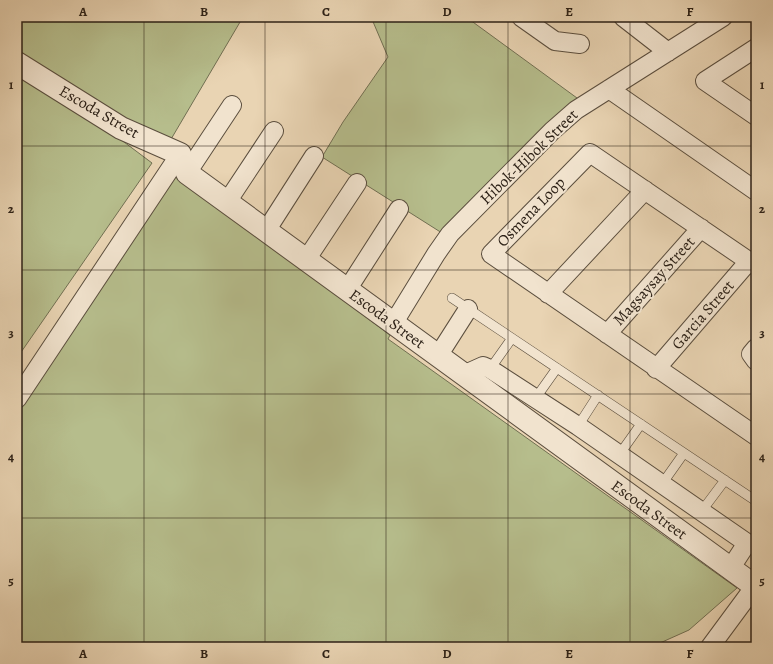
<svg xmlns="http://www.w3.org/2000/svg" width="773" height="664" viewBox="0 0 773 664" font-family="Alegreya,serif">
  <rect width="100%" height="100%" fill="#e9d4b3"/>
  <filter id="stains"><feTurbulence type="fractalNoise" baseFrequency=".005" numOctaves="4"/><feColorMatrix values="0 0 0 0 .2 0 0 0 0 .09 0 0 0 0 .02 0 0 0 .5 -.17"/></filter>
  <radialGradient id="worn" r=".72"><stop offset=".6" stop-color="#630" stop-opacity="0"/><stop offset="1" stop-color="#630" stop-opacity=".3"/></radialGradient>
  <path fill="#b6bd8c" stroke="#716f52" d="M 17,17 L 243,17 L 167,146 L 17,50 Z
    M 371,17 L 466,17 L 577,98 L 447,224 L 442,233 L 322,157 L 343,122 L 388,57 Z
    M 17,74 L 112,133 L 152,163 L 17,358 Z
    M 167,169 L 390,335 L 388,339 L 737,588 L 689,630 L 651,647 L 17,647 L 17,400 Z"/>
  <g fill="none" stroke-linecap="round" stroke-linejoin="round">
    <g stroke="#5b4e3e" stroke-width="10">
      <path id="service" d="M 452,298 L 756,501
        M 490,369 L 512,338
        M 535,399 L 557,368
        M 578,426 L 598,395
        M 619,455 L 641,424
        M 662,484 L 684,453
        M 701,512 L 725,480"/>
    </g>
    <g stroke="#5b4e3e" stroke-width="20">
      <path id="minor" d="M 521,17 L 555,41 L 580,44
        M 623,17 L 668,52
        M 756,48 L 705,81 L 756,116
        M 609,89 L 756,191
        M 187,173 L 232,105
        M 227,202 L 274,131
        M 266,231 L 314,156
        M 306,260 L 357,183
        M 756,266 L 590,153 L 491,254 L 756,436
        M 347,290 L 399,209
        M 548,294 L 645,190
        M 393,324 L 436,254 L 450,234 L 552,131 L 576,110 L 723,17
        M 607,334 L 701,228
        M 756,348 L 751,354 L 756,361
        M 438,356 L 468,309
        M 656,369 L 749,261
        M 463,375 L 483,366 L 490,369 L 578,426 L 747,543 L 730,569
        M 17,399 L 180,154
        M 710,647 L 755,586"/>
    </g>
    <g stroke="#5b4e3e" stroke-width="24">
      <path id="tertiary" d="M 17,63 L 121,128 L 180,154 L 187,173 L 756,587"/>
    </g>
    <use href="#service" stroke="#f1e3ce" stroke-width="9"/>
    <use href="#minor" stroke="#f1e3ce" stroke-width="18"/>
    <use href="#tertiary" stroke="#f1e3ce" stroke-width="22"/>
  </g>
  <path fill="none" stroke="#2c2117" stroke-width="1" stroke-opacity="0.55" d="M 144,17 L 144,647M 265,17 L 265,647M 386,17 L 386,647M 508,17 L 508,647M 630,17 L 630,647M 17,146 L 756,146M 17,270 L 756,270M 17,394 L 756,394M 17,518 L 756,518"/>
  <g text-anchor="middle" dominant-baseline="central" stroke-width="4" stroke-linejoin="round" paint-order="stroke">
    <g font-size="16" fill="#2c2117" stroke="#f1e3ce">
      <text transform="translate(99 112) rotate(30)">Escoda Street</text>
      <text transform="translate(529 157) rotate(-44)">Hibok-Hibok Street</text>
      <text transform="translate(531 212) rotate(-46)">Osmena Loop</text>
      <text transform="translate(654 281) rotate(-48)">Magsaysay Street</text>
      <text transform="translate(703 315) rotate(-49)">Garcia Street</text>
      <text transform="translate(387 319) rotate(36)">Escoda Street</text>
      <text transform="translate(649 510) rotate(36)">Escoda Street</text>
    </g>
  </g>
  <rect width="773" height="664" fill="none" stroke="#e9d4b3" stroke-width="44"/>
  <rect x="22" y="22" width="729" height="620" fill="none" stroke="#2c2117" stroke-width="1.5"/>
  <g font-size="13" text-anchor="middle" font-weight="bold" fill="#2c2117">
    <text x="83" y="16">A</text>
    <text x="204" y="16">B</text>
    <text x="326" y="16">C</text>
    <text x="447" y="16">D</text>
    <text x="569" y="16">E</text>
    <text x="690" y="16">F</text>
    <text x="11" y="89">1</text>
    <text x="762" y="89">1</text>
    <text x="11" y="213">2</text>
    <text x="762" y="213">2</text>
    <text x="11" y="337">3</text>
    <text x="762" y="337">3</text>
    <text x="11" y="461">4</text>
    <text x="762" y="461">4</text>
    <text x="11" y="585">5</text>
    <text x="762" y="585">5</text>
    <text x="83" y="658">A</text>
    <text x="204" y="658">B</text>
    <text x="326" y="658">C</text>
    <text x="447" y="658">D</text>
    <text x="569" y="658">E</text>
    <text x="690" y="658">F</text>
  </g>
  <rect width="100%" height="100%" filter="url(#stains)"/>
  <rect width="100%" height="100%" fill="url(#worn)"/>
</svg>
